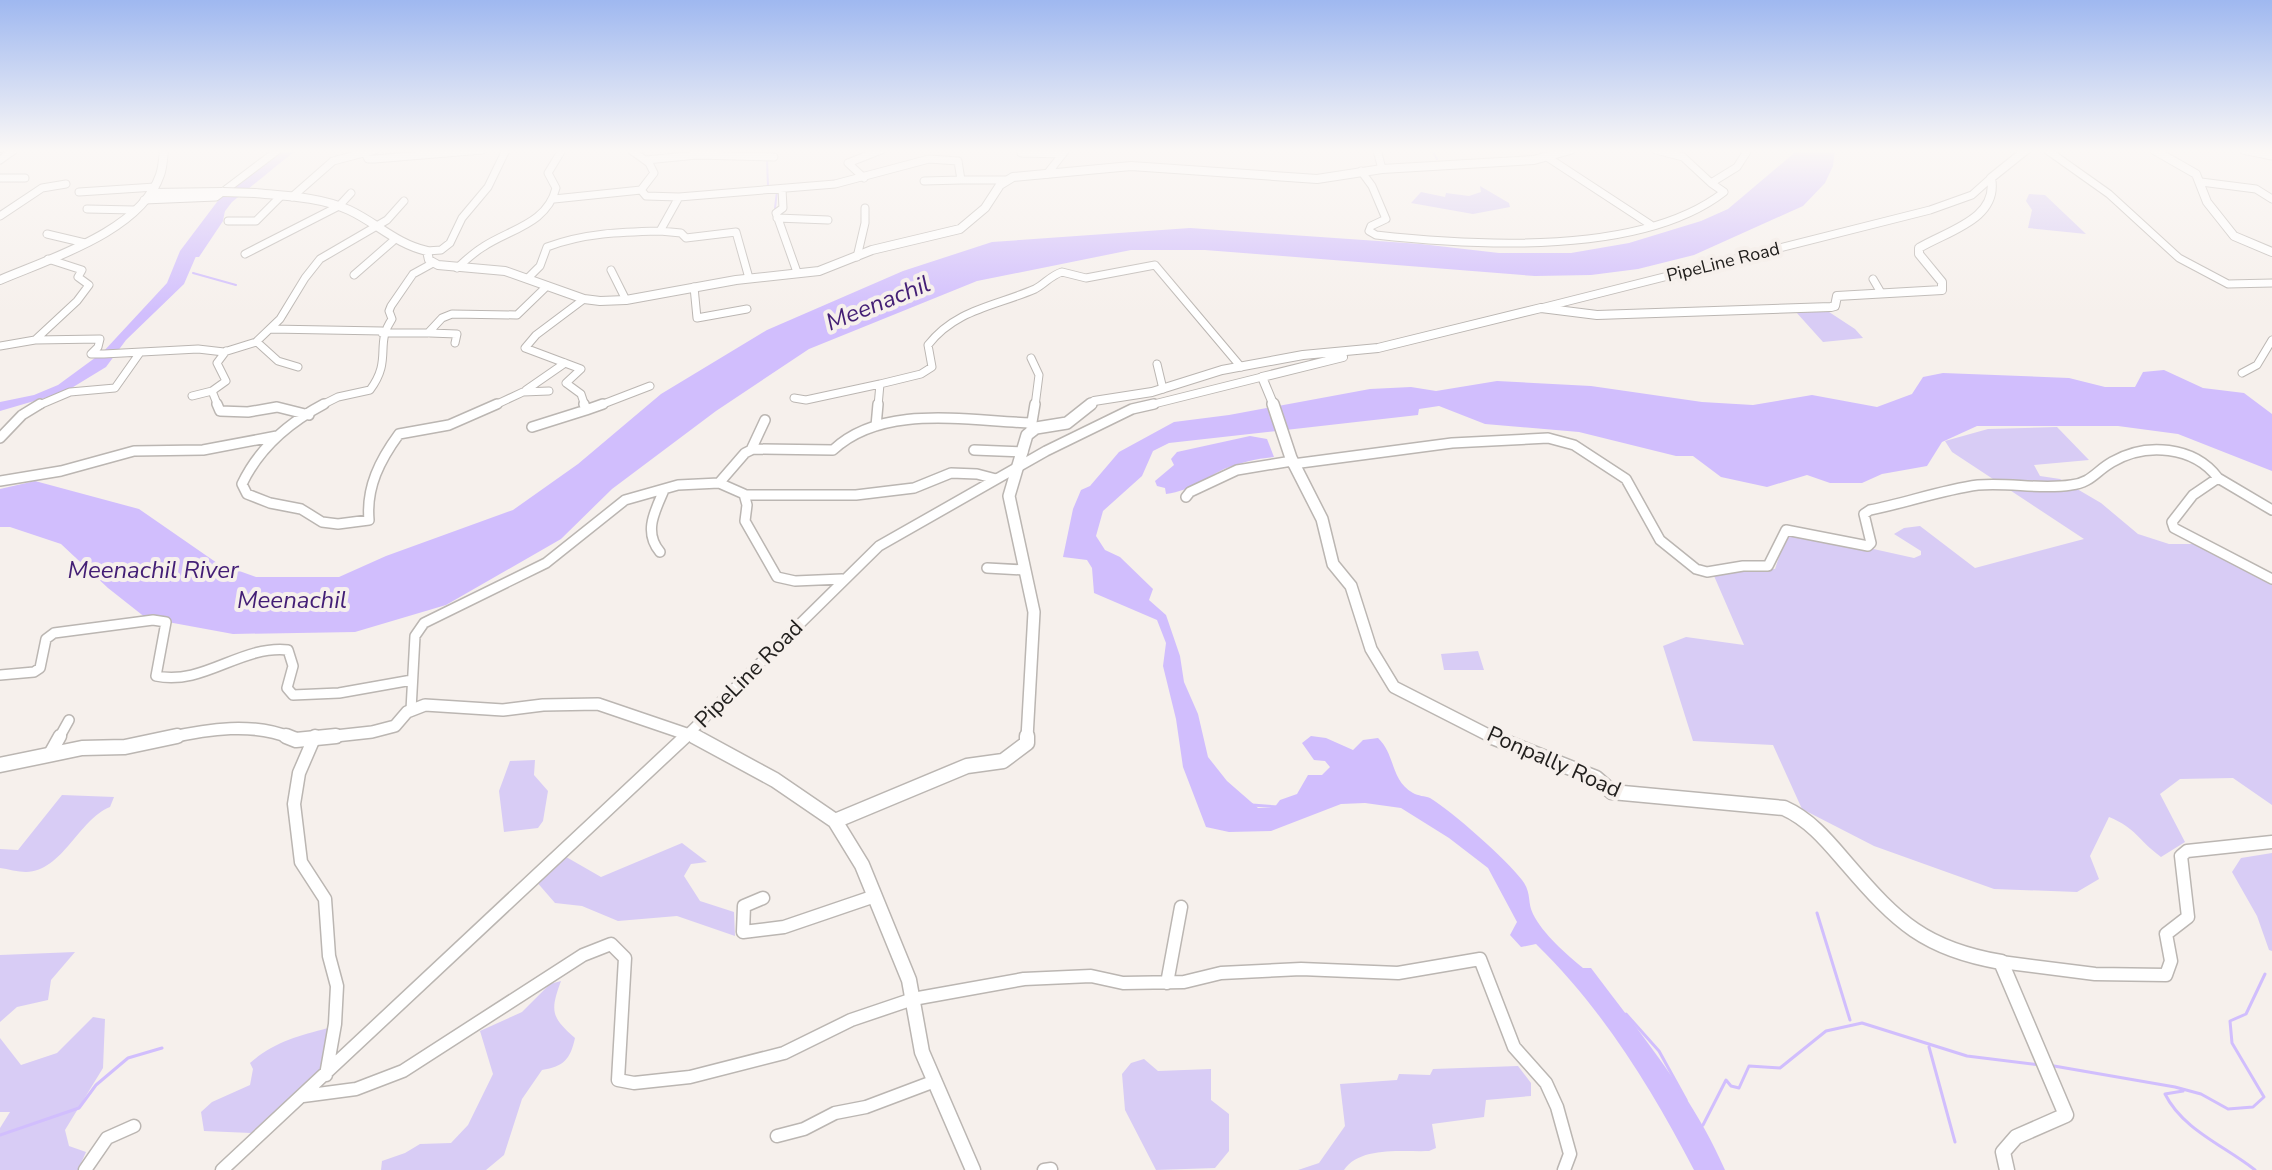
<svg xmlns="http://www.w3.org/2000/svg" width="2272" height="1170" viewBox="0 0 2272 1170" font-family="'Nunito Sans',sans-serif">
  <rect width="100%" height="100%" fill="#f6f0ec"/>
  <path fill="#d8ccf5" d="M 1480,186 L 1509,203 L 1510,207 L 1473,214 L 1411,203 L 1421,192 L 1445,197 L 1446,193 L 1469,196 L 1481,192 Z
    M 2029,194 L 2045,195 L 2086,234 L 2028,228 L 2032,210 L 2026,201 Z
    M 1826,310 L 1855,329 L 1863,338 L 1823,342 L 1796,312 Z
    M 2057,427 L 2089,460 L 2034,465 L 2040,476 L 2060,479 L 2101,503 L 2138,534 L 2169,544 L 2194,544 L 2245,565 L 2272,584 L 2272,805 L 2233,778 L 2180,779 L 2160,794 L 2185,842 L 2161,857 C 2138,840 2136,828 2109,817 L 2090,856 L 2099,879 L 2077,892 L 1994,889 L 1874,846 L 1802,809 L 1773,745 L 1693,741 L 1663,646 L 1686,637 L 1744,645 L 1711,569 L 1775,569 L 1788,530 L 1914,558 L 1921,555 L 1921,551 L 1894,534 L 1904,528 L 1920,526 L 1975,568 L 2084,539 L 1952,452 L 1945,441 L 1988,429 Z
    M 1478,651 L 1484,670 L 1444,670 L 1441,654 Z
    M 535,760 L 534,775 L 548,791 L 543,821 L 538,828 L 504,832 L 499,791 L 510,761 Z
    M 62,795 L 114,797 L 110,807 C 78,820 63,871 26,872 C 18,872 8,869 0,868 L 0,849 L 18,850 Z
    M 682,843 L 707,862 L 691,864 L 684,876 L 700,901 L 734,912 L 735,936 L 677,916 L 618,921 L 582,906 L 555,903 L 535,880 L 561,854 L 601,877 Z
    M 2272,853 L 2272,951 L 2269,950 L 2257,916 L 2232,872 L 2241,858 Z
    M 75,952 L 51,980 L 48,1000 L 17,1007 L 0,1022 L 0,955 Z
    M 561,981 C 550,1011 551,1017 575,1038 C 570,1060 564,1066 542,1070 L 522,1099 L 504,1155 L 486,1170 L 381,1170 L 382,1161 L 405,1153 L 420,1144 L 451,1143 L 468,1125 L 493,1074 L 480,1031 L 522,1012 L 550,984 Z
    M 93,1017 L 105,1019 L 103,1068 L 65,1130 L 69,1146 L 86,1152 L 78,1170 L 0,1170 L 0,1128 L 10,1112 L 0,1112 L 0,1038 L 21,1065 L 57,1053 Z
    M 328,1028 L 322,1069 L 251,1133 L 204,1131 L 201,1112 L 212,1102 L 250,1085 L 253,1069 L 250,1063 C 274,1042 298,1036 328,1028 Z
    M 1144,1059 L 1158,1071 L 1211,1069 L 1211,1100 L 1229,1114 L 1229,1151 L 1215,1168 L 1156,1170 L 1125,1110 L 1122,1074 L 1131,1063 Z
    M 1518,1066 L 1531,1083 L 1531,1096 L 1486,1100 L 1484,1117 L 1432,1124 L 1436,1148 L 1429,1151 C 1403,1152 1360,1146 1344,1170 L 1298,1170 L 1319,1163 L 1345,1126 L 1340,1084 L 1397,1080 L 1399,1074 L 1430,1075 L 1433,1069 Z"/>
  <path fill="#d1befd" d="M 280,150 L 296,150 L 232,202 L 203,240 L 184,284 L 126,340 L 106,367 L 65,392 L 0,411 L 0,402 L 34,395 L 58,385 L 103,352 L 167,283 L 180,251 L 220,198 Z
    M 1793,150 L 1835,150 L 1833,166 L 1825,183 L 1803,206 L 1694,255 L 1638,269 L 1591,275 L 1535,276 L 1205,250 L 1131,250 L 977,281 L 809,349 L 716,411 L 612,489 L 561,539 L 446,605 L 355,632 L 233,634 L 146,618 L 108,588 L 61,544 L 10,527 L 0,527 L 0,489 L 35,481 L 139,509 L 217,563 L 256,577 L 339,577 L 386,556 L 513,510 L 578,464 L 661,394 L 767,330 L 903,271 L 992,242 L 1190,228 L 1421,244 L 1499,253 L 1571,253 L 1629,243 L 1701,221 L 1728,209 L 1793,154 Z
    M 2164,370 L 2203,388 L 2244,393 L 2272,414 L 2272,471 L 2178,434 L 2118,426 L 1977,426 L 1942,442 L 1927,466 L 1882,474 L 1862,483 L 1830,483 L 1807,475 L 1767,487 L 1721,477 L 1693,456 L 1676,456 L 1579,432 L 1485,424 L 1439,406 L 1419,409 L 1418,415 L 1169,443 L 1153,451 L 1142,476 L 1103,511 L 1096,536 L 1105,550 L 1120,557 L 1153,589 L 1149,600 L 1166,615 L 1180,656 L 1184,682 L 1198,714 L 1208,757 L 1227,781 L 1258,808 L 1274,808 L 1280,800 L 1297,794 L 1308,775 L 1322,775 L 1330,767 L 1325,761 L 1314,760 L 1302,743 L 1311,736 L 1326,738 L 1353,750 L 1363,740 L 1378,738 C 1396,755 1390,780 1413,793 C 1418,796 1425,796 1430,798 C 1453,812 1506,859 1522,880 C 1532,893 1527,902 1533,914 C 1543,934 1566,954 1583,968 L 1591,968 C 1639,1032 1693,1096 1725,1170 L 1694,1170 C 1652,1089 1602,1008 1536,944 L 1521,947 L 1510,935 L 1517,922 L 1488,868 L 1449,838 L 1401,808 L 1365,803 L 1341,804 L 1271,831 L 1229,832 L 1206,827 L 1183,767 L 1176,719 L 1163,666 L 1166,643 L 1157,620 L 1094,593 L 1092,568 L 1087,560 L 1063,557 L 1073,509 L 1081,490 L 1090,486 L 1119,452 L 1174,422 L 1229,415 L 1370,389 L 1411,387 L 1436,391 L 1497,381 L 1591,386 L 1702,402 L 1753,405 L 1812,395 L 1877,407 L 1912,394 L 1923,377 L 1943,373 L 2069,378 L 2105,387 L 2135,387 L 2143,372 Z
    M 1250,436 L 1267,439 L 1274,457 C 1259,458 1238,463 1224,469 C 1203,479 1193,490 1166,494 L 1165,488 L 1157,486 L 1155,481 L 1174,465 L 1171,459 L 1177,452 Z"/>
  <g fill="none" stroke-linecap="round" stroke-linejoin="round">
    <path stroke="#d1befd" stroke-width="2" d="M 1432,150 L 1437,159
      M 767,161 L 768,186
      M 775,208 L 777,191
      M 193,273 L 236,285"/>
    <path stroke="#d1befd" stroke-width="3" d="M 1252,805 L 1278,807
      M 1817,913 L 1850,1020
      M 1626,1014 L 1659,1051 L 1686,1100
      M 1929,1047 L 1955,1142
      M 2054,1066 L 2175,1087 L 2201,1094 L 2228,1109 L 2253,1107 L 2264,1097 L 2232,1043 L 2230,1021 L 2246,1014 L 2265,974
      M 2183,1091 L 2165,1094 C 2183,1130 2225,1146 2255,1170
      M 1703,1125 L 1726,1080 L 1731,1086 L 1739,1088 L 1749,1066 L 1780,1068 L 1826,1031 L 1862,1023 L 1967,1056 L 2040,1065
      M 0,1135 L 79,1108 L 96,1085 L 128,1058 L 162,1048"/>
    <path fill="#d1befd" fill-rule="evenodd" d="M 222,202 L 226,205 L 223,221 L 199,257 L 193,257 L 192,255 L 215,221 L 218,205 Z"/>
    <g stroke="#bbb6b2" stroke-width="9">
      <path id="minor-far2" d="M 1020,150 L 1021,153 L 1063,154
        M 1377,150 L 1382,169
        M 1656,150 L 1683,157 L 1711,183
        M 2047,150 L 2109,194 L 2179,258 L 2228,284 L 2272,283
        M 2243,150 L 2272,156
        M 365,153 L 368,159 L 375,159 L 482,150
        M 1547,157 L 1651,225
        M 0,160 L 14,150
        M 646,160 L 697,155 L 774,157
        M 1361,171 L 1372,186 L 1386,219 L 1371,226 L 1369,231 L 1376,235 C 1475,246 1642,256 1724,192 L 1711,183 L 1737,167 L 1748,150
        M 1047,174 L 1065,151
        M 0,178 L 25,178
        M 864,178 L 848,163 L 881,150
        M 924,181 L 961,180
        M 2201,182 L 2256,189 L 2272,199
        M 782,189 L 783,208 L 776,213 L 797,272
        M 79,192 L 155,187
        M 292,197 L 333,161 L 375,150
        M 679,197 L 835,184 L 929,159 L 958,161 L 961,180 L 1005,180
        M 554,199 L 641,190 L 654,173 L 649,163 L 631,150
        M 144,200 L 216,197 L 278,150
        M 87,209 L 134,210
        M 0,216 L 42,188 L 66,184
        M 777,218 L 828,220
        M 228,221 L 256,221 L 281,196
        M 660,231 L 681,233 L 686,238 L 736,232 L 749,278
        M 47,234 L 85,243
        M 427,251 L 441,250 L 450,243 L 462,218 L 488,187 L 506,150
        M 245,254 L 339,206 L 351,193
        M 857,257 L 865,223 L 865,208
        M 457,268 C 465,261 473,253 483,247 C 510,229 547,224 556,188 L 548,173 L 562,150
        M 611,270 L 626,300
        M 354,275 L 393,241
        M 529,277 L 540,266 L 547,247 C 584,233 621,232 660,231 L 679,197 L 646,196 L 641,190
        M 1873,279 L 1880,291
        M 694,287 L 697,318 L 747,309
        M 584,299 L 536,335 L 525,348 L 581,369 L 566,383 L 581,394 L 585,406
        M 1541,308 L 1930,210 L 1972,195 L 1991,178
        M 271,329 L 382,331
        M 382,333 L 428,333 L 442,318 L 452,314 L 517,315 L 547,286
        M 430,333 L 457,334 L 455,343
        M 35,340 L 77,301 L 89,285 L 78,277 L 82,270 L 48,259
        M 257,342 L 278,361 L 298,367
        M 0,346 L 35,340 L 100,339 L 98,347 L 91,354 L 104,354 L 198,349 L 224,352 L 256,342 L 280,319 L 305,278 L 320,259 L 387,220 L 404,201
        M 1031,358 L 1039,375 L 1035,406
        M 1157,364 L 1163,389
        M 2242,373 L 2257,365 L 2272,340
        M 526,390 L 565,363
        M 192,396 L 212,391
        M 794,398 L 806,400 L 880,384
        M 37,406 L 70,392 L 115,388 L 139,354
        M 218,406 L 212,391 L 226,381 L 217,363 L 226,351
        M 320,406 L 338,397 L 370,390 C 393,359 374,345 392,319 L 389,311 L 391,306 L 413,274 L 433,263
        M 493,406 L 523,392 L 549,391
        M 598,406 L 650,386
        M 878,406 L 880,384 L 921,374 L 932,367 L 928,345 C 956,309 996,306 1035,289 C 1045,284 1051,275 1062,272 L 1086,278 L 1155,265 L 1241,367
        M 1146,406 L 1262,377"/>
    </g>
    <g stroke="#bbb6b2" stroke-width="12">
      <path id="minor-far1" d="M 217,404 L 220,411 L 248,412 L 277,407 L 309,415
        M 324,404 C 290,422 259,448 242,484 L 247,494 L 270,503 L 301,509 L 322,522 L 338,524 L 369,520 C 366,487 380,460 399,434 L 449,425 L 497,404
        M 584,404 L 586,410 L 603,404
        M 876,426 L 878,404
        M 532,427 L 586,410
        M 1031,428 L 1035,404
        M 0,438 L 22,415 L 40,404
        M 751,450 L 765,420
        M 974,450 L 1023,452
        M 1293,464 L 1452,443 L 1548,438 L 1574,445 L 1626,479 L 1660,540 L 1696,569 L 1707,572 L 1743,566 L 1768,566 L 1786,530 L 1868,546 L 1871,543 L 1864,514 L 1870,510 C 1906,503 1941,490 1978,485 C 2009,482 2040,490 2071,485 C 2091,483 2096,471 2112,462 C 2146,442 2194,446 2218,478 L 2193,495 L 2172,522 L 2174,528 L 2272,579
        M 2218,478 L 2272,510
        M 0,481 L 61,471 L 134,451 L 203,450 L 277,436
        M 719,483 L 744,494 L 747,505 L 745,521 L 777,577 L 795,581 L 842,579
        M 747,495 L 856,495 L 914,488 L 951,473 L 977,474 L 996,479
        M 1186,497 L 1190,492 L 1237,470 L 1292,461
        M 660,552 C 643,532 655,511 664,490
        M 987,568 L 1025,570
        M 0,675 L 34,672 L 40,668 L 46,639 L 54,633 L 153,620 L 166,622 L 156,676 C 204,686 240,645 288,650 L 293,666 L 287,688 L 293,695 L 339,693 L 412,680
        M 411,710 L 415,636 L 424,623 L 546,563 L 625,500 L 678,485 L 719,483 L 745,453 L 753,449 L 833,450 C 883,403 968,421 1031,423
        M 59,738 L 69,720
        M 684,738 L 879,546 L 1046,451 L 1132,409 L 1154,404"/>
    </g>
    <g stroke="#bbb6b2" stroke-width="15">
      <path id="minor" d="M 315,736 L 299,773 L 294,804 L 301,862 L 325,899 L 329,956 L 337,986 L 335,1024 L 326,1075
        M 50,754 L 60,736
        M 763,898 L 744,906 L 743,932 L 784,927 L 875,896
        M 2001,962 L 2095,974 L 2166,975 L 2171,961 L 2166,934 L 2188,917 L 2181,856 L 2187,851 L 2272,842
        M 1167,983 L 1181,907
        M 303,1096 L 356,1089 L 403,1071 L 583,955 L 611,944 L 625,958 L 618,1080 L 634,1083 L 690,1077 L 784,1053 L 851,1020 L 913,999 L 1024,979 L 1091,976 L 1123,983 L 1184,982 L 1221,973 L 1301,969 L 1398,973 L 1480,959 L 1514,1047 L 1546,1083 L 1557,1107 L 1570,1154 L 1564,1170
        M 777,1136 L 804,1129 L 835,1113 L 866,1107 L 935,1081
        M 85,1170 L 107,1138 L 134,1126
        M 222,1170 L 686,736
        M 1044,1170 L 1051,1169"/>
    </g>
    <g stroke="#bbb6b2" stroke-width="10">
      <path id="major-far2" d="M 2154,150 L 2196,174 L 2207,202 L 2234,236 L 2272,252
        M 151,193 L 223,192
        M 255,193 C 286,196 320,197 349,210 C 377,223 396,244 427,251 L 429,260 L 438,265 L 505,271 L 584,299 L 600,301 L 626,300 L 736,280 L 819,271 L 872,250 L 960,229 L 985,208 L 1000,185 L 1013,177 L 1131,166 L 1317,179 L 1382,169 L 1534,160 L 1570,150
        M 0,280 C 49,259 141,231 160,175 C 163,167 163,158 164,150
        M 1088,406 L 1094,401 L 1152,392 L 1222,370 L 1303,355 L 1378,348 L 1541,308 L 1597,315 L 1831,307 L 1835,306 L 1837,296 L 1942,290 L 1942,282 L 1919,254 L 1919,248 C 1947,231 1999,219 1991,178 L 2026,150
        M 1274,406 L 1262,377 L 1343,357"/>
    </g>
    <g stroke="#bbb6b2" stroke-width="14">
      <path id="major-far1" d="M 1273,404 L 1291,458 L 1322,519 L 1333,564 L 1351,586 L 1371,649 L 1394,687 L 1494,738
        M 168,738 C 208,729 253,722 291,738
        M 317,738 L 372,732 L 395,726 L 407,712 L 425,705 L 503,710 L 543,705 L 598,704 L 698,738
        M 1027,738 L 1034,612 L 1009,496 L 1027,435 L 1036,428 L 1067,423 L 1091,404"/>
    </g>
    <g stroke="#bbb6b2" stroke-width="17">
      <path id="major" d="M 286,736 L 296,740 L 336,736
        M 694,736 L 775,780 L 835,821 L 862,865 L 909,980 L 922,1052 L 973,1170
        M 1490,736 L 1596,778 L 1612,792 L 1784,808 C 1811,820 1829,843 1848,865 C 1897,922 1925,949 2001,962 L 2066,1115 L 2016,1137 L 2003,1152 L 2007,1170
        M 0,765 L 82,748 L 125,747 L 177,736
        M 835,821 L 967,766 L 1003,761 L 1027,743 L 1027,736"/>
    </g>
    <use href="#minor-far2" stroke="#fff" stroke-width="7"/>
    <use href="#minor-far1" stroke="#fff" stroke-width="9"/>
    <use href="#minor" stroke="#fff" stroke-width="12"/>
    <use href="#major-far2" stroke="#fff" stroke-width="8"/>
    <use href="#major-far1" stroke="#fff" stroke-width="11"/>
    <use href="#major" stroke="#fff" stroke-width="14"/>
    <g stroke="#6d6967" stroke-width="4">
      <path id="rail" d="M 0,151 L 3,150"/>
    </g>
    <use href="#rail" stroke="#f6f0ec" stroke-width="2" stroke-dasharray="5" stroke-linecap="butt"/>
    <g stroke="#bbb6b2" stroke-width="10" stroke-linecap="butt">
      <path id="major-bridge" d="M 223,192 L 255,193"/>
    </g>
    <use href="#major-bridge" stroke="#fff" stroke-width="8"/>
  </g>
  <linearGradient id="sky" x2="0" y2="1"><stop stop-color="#9fb8f0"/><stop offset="0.48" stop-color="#fbf8f6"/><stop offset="1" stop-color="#fbf8f6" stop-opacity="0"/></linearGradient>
  <rect width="2272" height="314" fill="url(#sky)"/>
  <g text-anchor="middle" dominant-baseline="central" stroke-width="8" stroke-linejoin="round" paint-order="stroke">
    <g font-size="18" fill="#22201e" stroke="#f6f0ec">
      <text transform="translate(1723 262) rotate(-14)">PipeLine Road</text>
    </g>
    <g font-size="22" fill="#22201e" stroke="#f6f0ec">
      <text transform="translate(749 674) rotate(-45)">PipeLine Road</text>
      <text transform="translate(1554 762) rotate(24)">Ponpally Road</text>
    </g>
    <g font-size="24" font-style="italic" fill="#431e75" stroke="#f6f0ec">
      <text transform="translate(878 303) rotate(-22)">Meenachil</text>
      <text x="153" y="570">Meenachil River</text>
      <text x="292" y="600">Meenachil</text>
    </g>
  </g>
</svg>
